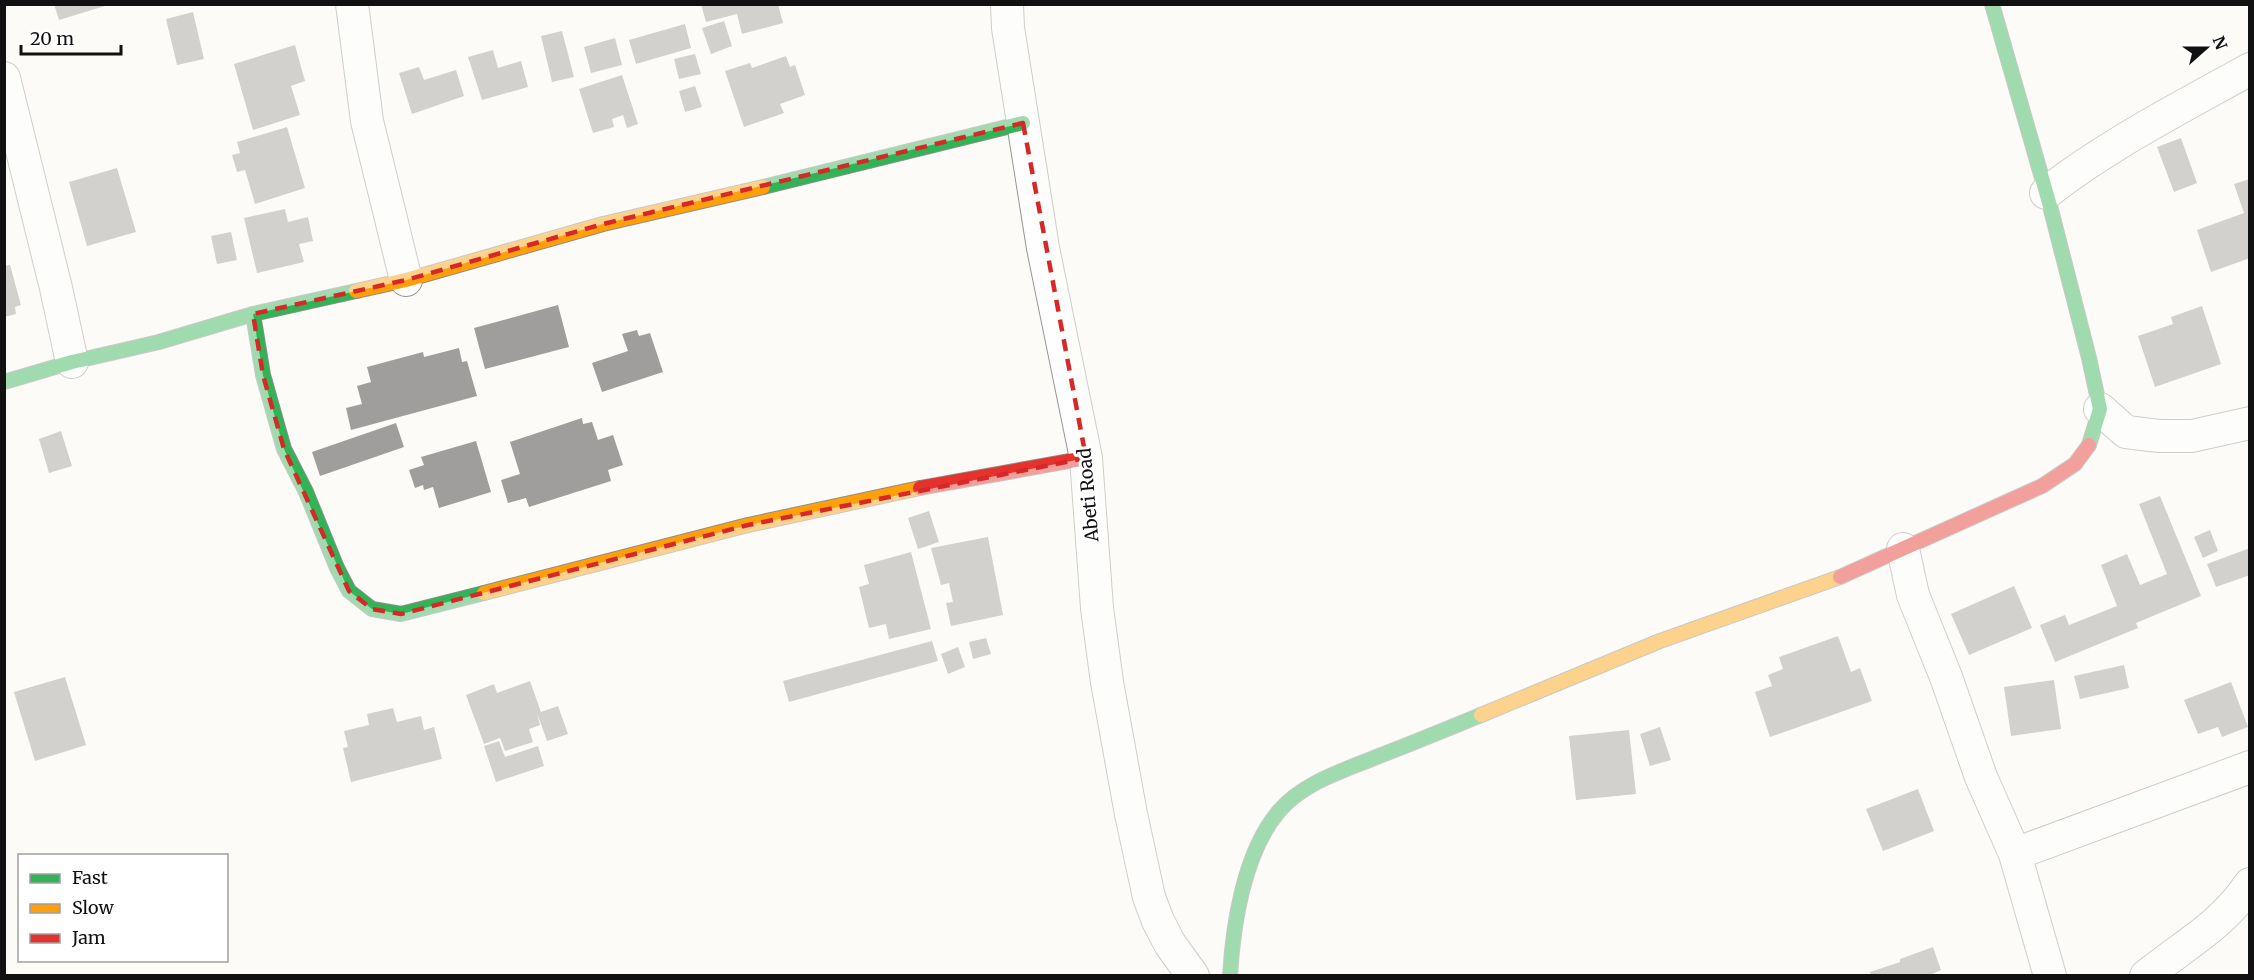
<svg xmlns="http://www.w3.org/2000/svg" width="2254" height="980" viewBox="0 0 2254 980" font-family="Merriweather,serif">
  <rect width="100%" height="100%" fill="#fcfbf7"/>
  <path fill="#a09e9c" d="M 54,4 L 108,4 L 108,5 L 59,20 Z
    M 701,4 L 778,4 L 783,23 L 742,34 L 737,14 L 706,22 Z
    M 193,12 L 204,59 L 177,65 L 166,19 Z
    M 724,21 L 732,46 L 711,54 L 702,28 Z
    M 685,24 L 691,48 L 636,64 L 629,40 Z
    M 562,31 L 574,77 L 552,82 L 541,36 Z
    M 615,38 L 622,65 L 591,73 L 584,47 Z
    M 295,45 L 305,81 L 291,86 L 300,115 L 253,130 L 234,64 Z
    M 493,50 L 498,68 L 521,61 L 528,87 L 482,100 L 468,57 Z
    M 695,54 L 701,74 L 679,79 L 674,59 Z
    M 786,56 L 790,67 L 795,65 L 805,95 L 780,104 L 784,113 L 744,127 L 725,71 L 750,63 L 752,68 Z
    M 419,67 L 424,80 L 456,70 L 464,96 L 412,114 L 399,73 Z
    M 622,75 L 638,124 L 627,128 L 623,115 L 612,119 L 614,127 L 593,133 L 579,89 Z
    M 695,86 L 702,107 L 685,112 L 679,91 Z
    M 287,127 L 305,188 L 255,204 L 245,170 L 237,172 L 232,155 L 240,153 L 237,142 Z
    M 2181,138 L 2197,183 L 2174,192 L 2157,147 Z
    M 117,168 L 136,232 L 87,246 L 69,182 Z
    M 2250,179 L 2250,258 L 2211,272 L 2197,230 L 2244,213 L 2234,184 Z
    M 285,209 L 288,222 L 308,217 L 313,241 L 299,244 L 304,262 L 257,273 L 244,218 Z
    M 231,232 L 237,260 L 217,264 L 211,236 Z
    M 10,265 L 21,305 L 15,307 L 16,314 L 4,317 L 4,266 Z
    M 558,305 L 569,347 L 485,369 L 474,328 Z
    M 2202,306 L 2221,364 L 2155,387 L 2138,336 L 2173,324 L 2171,317 Z
    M 637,330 L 639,336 L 650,333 L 663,372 L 602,392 L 592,363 L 628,351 L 622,334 Z
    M 459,348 L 462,362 L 467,361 L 477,396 L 351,430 L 346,408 L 362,404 L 357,386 L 371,382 L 367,367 L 423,352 L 424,357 Z
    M 582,418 L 583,424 L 592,422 L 598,440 L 613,435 L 623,465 L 608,470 L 611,481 L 529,507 L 526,498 L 508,503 L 501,480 L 520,474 L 510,442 Z
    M 396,423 L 404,447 L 320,476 L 312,452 Z
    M 61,431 L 72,466 L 49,473 L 39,439 Z
    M 476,441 L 491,492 L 439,508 L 433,487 L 424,490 L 423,485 L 415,488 L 409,470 L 424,465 L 421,457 Z
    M 2160,496 L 2201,596 L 2136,623 L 2138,628 L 2055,662 L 2040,625 L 2065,615 L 2069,625 L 2117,606 L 2101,565 L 2127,554 L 2140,585 L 2167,574 L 2139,504 Z
    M 929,511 L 939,542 L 918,549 L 908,518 Z
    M 2210,530 L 2218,551 L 2203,558 L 2194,537 Z
    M 988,537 L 1003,615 L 951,626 L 946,603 L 953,602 L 949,583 L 941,585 L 931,548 Z
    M 2250,548 L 2250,575 L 2216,587 L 2207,564 Z
    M 911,552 L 931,629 L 889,639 L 886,624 L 869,628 L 859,587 L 869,584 L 864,565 Z
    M 2014,586 L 2032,628 L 1969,655 L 1951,614 Z
    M 1838,636 L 1851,672 L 1860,668 L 1872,701 L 1770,737 L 1755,692 L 1772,686 L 1768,675 L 1783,669 L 1779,657 Z
    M 986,638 L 991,654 L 973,659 L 969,642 Z
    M 932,641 L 938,661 L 789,702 L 783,681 Z
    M 958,647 L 965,667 L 948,674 L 941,654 Z
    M 2124,665 L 2129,688 L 2080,699 L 2074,676 Z
    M 65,677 L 86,745 L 35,761 L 14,692 Z
    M 2054,680 L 2061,729 L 2011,736 L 2004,687 Z
    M 530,681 L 541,712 L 558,706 L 568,734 L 547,741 L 537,713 L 540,725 L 529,729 L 533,742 L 505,751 L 500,738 L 484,744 L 466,695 L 494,684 L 497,693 Z
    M 2231,682 L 2248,727 L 2222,737 L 2218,727 L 2198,734 L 2184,700 Z
    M 393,708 L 397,722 L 421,716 L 424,730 L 434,727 L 442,759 L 351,782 L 343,748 L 348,747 L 344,731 L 369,725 L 367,714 Z
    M 1660,727 L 1671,760 L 1650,766 L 1640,734 Z
    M 1629,730 L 1636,794 L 1576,800 L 1569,736 Z
    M 499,741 L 505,757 L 538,746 L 544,766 L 496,782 L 484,746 Z
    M 1918,789 L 1934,831 L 1883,851 L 1866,809 Z
    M 1933,947 L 1941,970 L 1928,976 L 1871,976 L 1870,972 L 1900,962 L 1900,959 Z"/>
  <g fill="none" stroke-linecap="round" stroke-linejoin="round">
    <g stroke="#979695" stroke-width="34">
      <path id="street" d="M 352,4 L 367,121 L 406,280
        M 1007,4 L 1008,28 L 1043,248 L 1086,458 L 1097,608 L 1107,682 L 1131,814 L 1149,897 L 1158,921 L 1170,944 L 1193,976
        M 4,78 L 56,288 L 72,362
        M 2046,193 C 2109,144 2180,108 2250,69
        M 2100,409 L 2126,432 L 2159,436 L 2192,436 L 2250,423
        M 1903,549 L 1913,595 L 1946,677 L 1981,777 L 2015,854 L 2050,976
        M 2015,854 L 2250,767
        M 2146,976 C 2184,945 2222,926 2250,884"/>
    </g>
    <g stroke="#8d8d8b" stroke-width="16">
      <path id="fast" d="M 1992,4 L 2050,206 L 2089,358 L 2100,409 L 2089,445
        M 763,187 L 1023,123
        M 253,314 L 263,375 L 284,449 L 306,492 L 337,568 L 349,591 L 372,609 L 401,614 L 484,593
        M 4,382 L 72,362 L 159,342 L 253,314 L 356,291
        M 1230,976 C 1233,924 1244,852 1279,811 C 1304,782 1345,770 1379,756 C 1413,743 1447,729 1481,715"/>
    </g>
    <g stroke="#8d8d8b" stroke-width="16">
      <path id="slow" d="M 356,291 L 406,280 L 603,224 L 763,187
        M 484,593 L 748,525 L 920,488
        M 1481,715 L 1660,641 L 1840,577"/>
    </g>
    <g stroke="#8d8d8b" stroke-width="16">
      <path id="jam" d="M 920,488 L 1086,458
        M 1840,577 L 2042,486 L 2075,464 L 2089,445"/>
    </g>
    <use href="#street" stroke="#fffefe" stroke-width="32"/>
    <use href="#fast" stroke="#30b455" stroke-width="14"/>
    <use href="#slow" stroke="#ff9f0a" stroke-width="14"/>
    <use href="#jam" stroke="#e5322d" stroke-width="14"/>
  </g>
  <path d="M0 0H2254V980H0ZM 1023,123 L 1086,458 L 748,525 L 401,614 L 372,609 L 349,591 L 284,449 L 263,375 L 253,314 L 406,280 L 603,224 Z" fill="#fcfbf7" fill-opacity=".55" fill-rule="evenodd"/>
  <path fill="none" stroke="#d62828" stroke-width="4.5" stroke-dasharray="12 8" stroke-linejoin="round" d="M 1023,123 L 1086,458 L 748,525 L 401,614 L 372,609 L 349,591 L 284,449 L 263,375 L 253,314 L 406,280 L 603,224 Z"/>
  <g text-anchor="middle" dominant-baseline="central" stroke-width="6" stroke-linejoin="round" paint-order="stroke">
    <g font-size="18" fill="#111" stroke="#fff">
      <text transform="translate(1088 495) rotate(-95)">Abeti Road</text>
    </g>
  </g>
  <rect width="2254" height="980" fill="none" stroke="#111111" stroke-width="12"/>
  <rect x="18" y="854" width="210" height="108" fill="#ffffff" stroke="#a0a0a0" stroke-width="1.5"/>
  <rect x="30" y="874" width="30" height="9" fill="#30b455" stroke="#a0a0a0" stroke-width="1.5"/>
  <text x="72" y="884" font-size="18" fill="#111111">Fast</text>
  <rect x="30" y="904" width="30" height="9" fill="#ff9f0a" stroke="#a0a0a0" stroke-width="1.5"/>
  <text x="72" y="914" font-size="18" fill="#111111">Slow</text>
  <rect x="30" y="934" width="30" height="9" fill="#e5322d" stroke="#a0a0a0" stroke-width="1.5"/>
  <text x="72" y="944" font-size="18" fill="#111111">Jam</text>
  <g transform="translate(2206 48) rotate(69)" stroke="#ffffff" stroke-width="4.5" paint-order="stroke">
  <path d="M0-4.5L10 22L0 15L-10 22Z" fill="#111111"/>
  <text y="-9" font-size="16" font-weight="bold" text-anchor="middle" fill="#111111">N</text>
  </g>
  <path d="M21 45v9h100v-9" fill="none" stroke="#111111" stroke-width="3"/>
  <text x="30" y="45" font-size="18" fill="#111111" stroke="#ffffff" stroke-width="4.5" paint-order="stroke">20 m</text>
</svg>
